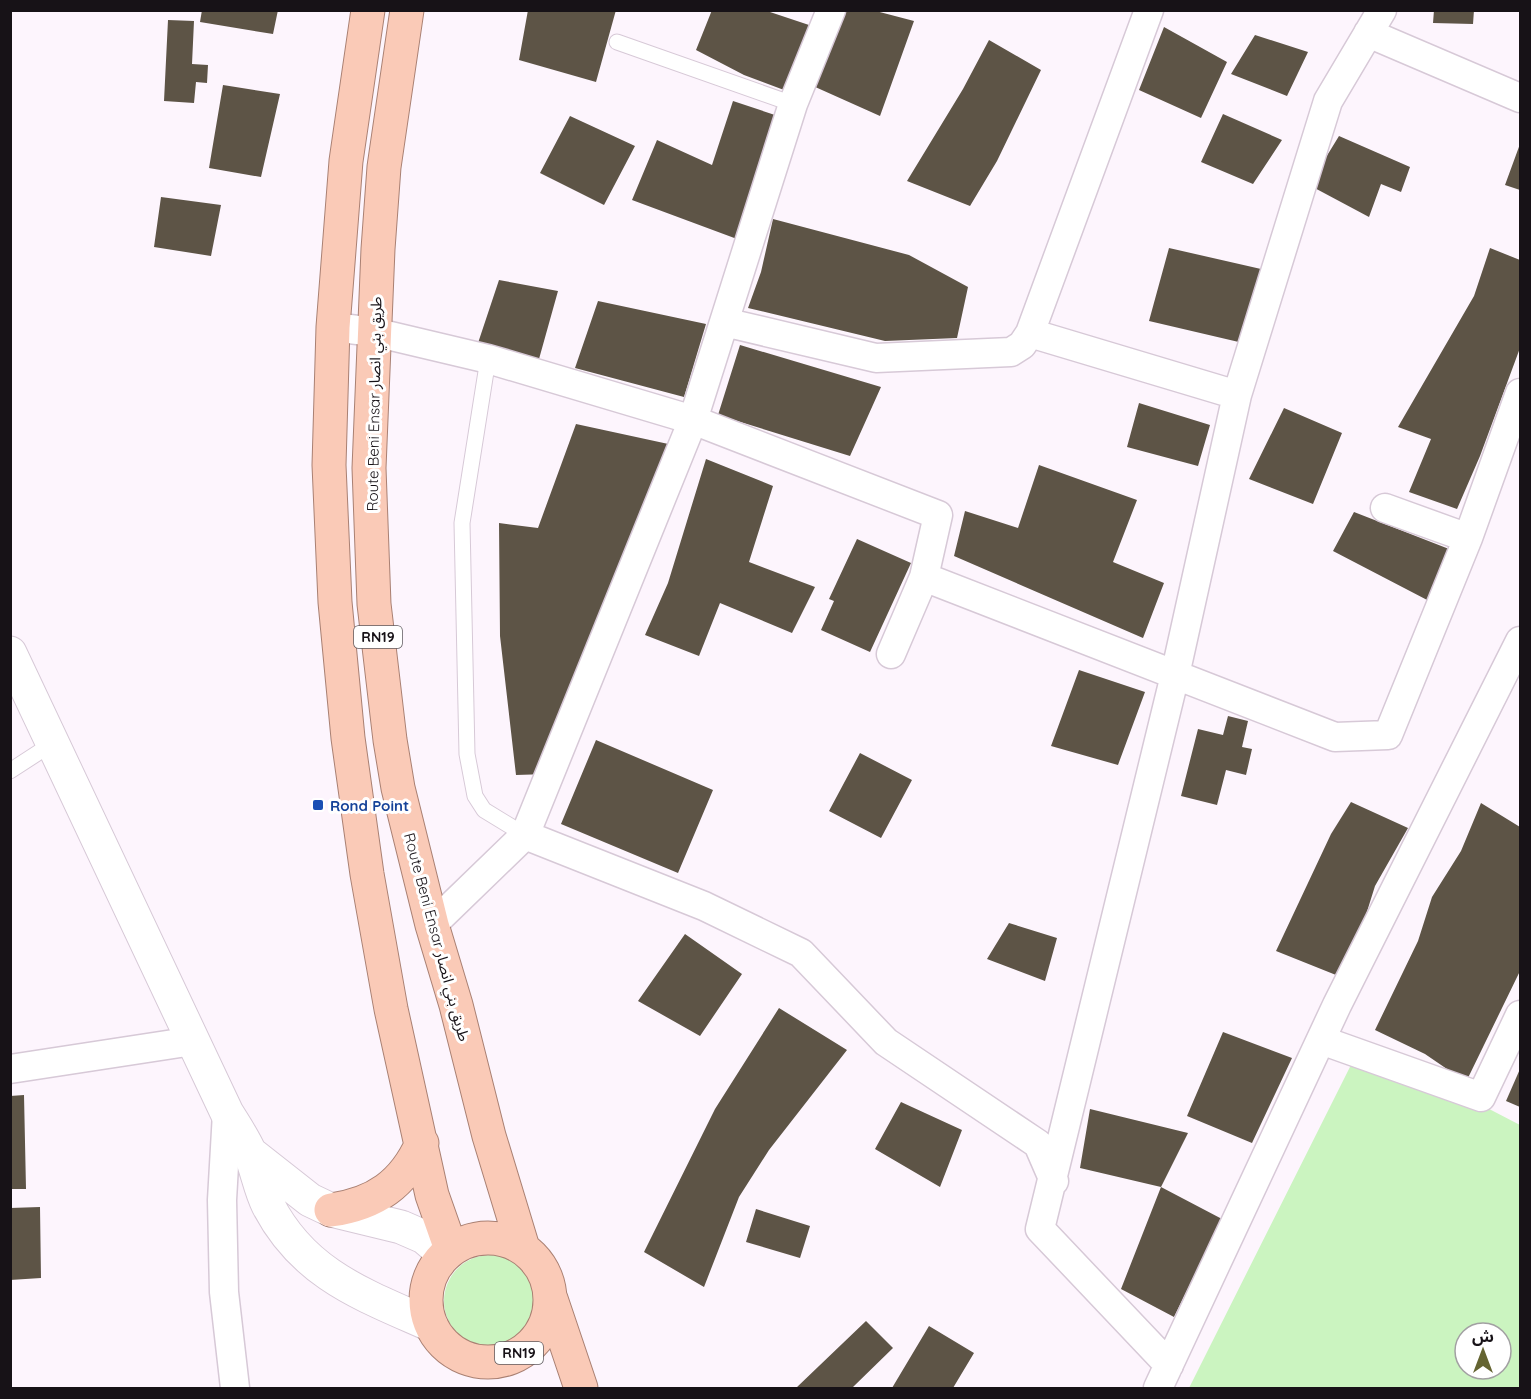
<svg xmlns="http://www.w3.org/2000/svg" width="1531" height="1399" viewBox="0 0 1531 1399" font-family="Quicksand,'Noto Sans Arabic',sans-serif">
  <rect width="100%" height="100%" fill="#fdf5fd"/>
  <path fill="#cbf4c0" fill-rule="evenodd" d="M 1362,1043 L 1520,1125 L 1520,1388 L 1189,1388 ZM 1465,1333 L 1501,1333 L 1501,1369 L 1465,1369 Z
    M444 1301a46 46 0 1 1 92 0a46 46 0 1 1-92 0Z"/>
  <path fill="#5d5446" d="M 202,10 L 278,10 L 273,34 L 200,22 Z
    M 528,10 L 616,10 L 596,82 L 519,60 Z
    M 712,10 L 764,10 L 815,27 L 792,93 L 744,75 L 696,50 Z
    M 847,10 L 872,10 L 914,21 L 880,116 L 813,86 Z
    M 1434,10 L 1474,10 L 1473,24 L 1433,23 Z
    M 168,20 L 194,21 L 192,64 L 208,65 L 207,83 L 196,82 L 194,103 L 164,101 Z
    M 1164,27 L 1227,62 L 1201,118 L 1139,90 Z
    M 1255,35 L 1308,52 L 1287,96 L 1231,74 Z
    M 989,40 L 1041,70 L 997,161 L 970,206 L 907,181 L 963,89 Z
    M 223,85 L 280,94 L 261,177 L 209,168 Z
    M 733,101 L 781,117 L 737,239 L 632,200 L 657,140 L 712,165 Z
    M 1223,114 L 1282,140 L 1253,184 L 1201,162 Z
    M 570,116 L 635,146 L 604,205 L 540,173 Z
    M 1339,136 L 1410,167 L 1401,192 L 1381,184 L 1369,217 L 1309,185 Z
    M 1520,144 L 1520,190 L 1505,185 Z
    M 161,197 L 221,205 L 211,256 L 154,247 Z
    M 773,219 L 909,255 L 968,287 L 957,338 L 885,341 L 748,308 L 761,272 Z
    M 1169,248 L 1261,269 L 1243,343 L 1149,321 Z
    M 1490,248 L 1520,260 L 1520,348 L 1480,456 L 1457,509 L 1409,492 L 1431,439 L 1398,427 L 1474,296 Z
    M 499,280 L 558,291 L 539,359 L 478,343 Z
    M 598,301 L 706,324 L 684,397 L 575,368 Z
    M 740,345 L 881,387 L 850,456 L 718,415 Z
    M 1139,403 L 1210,425 L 1198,466 L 1127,447 Z
    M 1284,408 L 1342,433 L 1313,504 L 1249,479 Z
    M 576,424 L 673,445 L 548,774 L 516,775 L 500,636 L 499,523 L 538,528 Z
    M 706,459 L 773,486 L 749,562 L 815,587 L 792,633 L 720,603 L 699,656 L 645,635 L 668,583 Z
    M 1039,465 L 1137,500 L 1113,562 L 1164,583 L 1143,638 L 954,556 L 965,511 L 1018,528 Z
    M 1354,512 L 1449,549 L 1431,602 L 1333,551 Z
    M 857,539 L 911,563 L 870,652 L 821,630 L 834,601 L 829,599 Z
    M 1079,670 L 1145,692 L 1118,765 L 1051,746 Z
    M 1228,716 L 1248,721 L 1242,747 L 1252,749 L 1246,775 L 1226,770 L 1217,805 L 1181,796 L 1198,729 L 1223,735 Z
    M 596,740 L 713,790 L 678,873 L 561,824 Z
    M 860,753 L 912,780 L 881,838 L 829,811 Z
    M 1351,802 L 1408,828 L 1375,886 L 1359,937 L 1336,975 L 1276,951 L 1331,834 Z
    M 1481,803 L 1520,827 L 1520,971 L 1466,1082 L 1425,1054 L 1375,1030 L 1418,941 L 1432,897 L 1461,851 Z
    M 1009,923 L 1057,938 L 1045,981 L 987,959 Z
    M 685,934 L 742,974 L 700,1036 L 638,1001 Z
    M 779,1008 L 847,1050 L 769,1150 L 739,1197 L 704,1287 L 644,1252 L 715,1109 Z
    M 1223,1032 L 1292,1058 L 1252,1143 L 1187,1116 Z
    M 1520,1069 L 1520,1107 L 1506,1101 Z
    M 24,1095 L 26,1189 L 10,1189 L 10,1096 Z
    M 901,1102 L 962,1130 L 940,1187 L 875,1149 Z
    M 1090,1109 L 1188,1133 L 1161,1187 L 1222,1219 L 1174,1317 L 1121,1289 L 1161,1187 L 1080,1168 Z
    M 40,1207 L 41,1278 L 10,1280 L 10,1208 Z
    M 756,1209 L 810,1226 L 800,1258 L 746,1242 Z
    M 866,1321 L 893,1348 L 853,1387 L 855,1388 L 796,1388 Z
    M 929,1326 L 974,1353 L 953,1388 L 892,1388 Z"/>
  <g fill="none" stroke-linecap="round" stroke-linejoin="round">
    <g stroke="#d7c9d7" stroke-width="17">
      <path id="service" d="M 617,42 L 793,104
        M 488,359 L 462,523 L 467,754 L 475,796 L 484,810 L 525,835
        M 10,771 L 53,743"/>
    </g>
    <g stroke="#d7c9d7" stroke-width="31">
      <path id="minor" d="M 1368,33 L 1520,98
        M 724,322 L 876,358 L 1011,352 L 1022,345 L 1030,333 L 1149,10
        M 333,327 L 374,332 L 488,359 L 693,420 L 938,515 L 924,577 L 891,654
        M 1030,333 L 1237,395
        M 1385,508 L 1468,538
        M 924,577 L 1335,737 L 1388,735 L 1468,538 L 1520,393
        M 525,835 L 704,906 L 801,953 L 886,1042 L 1038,1144 L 1054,1181
        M 432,925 L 525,835 L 693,420 L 793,104 L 831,10
        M 1321,1040 L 1481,1097 L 1520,1015
        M 10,1069 L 193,1041
        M 227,1113 L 222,1200 L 224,1292 L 235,1388
        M 1169,1365 L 1040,1229 L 1175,675 L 1237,395 L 1328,101 L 1382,10
        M 1158,1388 L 1337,1005 L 1520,641"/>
    </g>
    <g stroke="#d7c9d7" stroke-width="35">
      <path id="tertiary" d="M 10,653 L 227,1113 C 235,1126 244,1139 250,1153 C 257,1170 260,1189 268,1205 C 304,1275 364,1295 431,1325
        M 249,1152 L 310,1200 L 331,1210 L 401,1227 L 424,1237 L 445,1255"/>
    </g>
    <g stroke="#a98073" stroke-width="35">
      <path id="trunk" d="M 368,10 L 346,161 L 333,327 L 329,465 L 335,602 L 348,738 L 367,874 L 391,1009 L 432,1195 L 451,1249
        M 407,10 L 384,167 L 378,249 L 369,468 L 374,604 L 390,740 L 398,788 L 432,925 L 456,1005 L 489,1136 L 523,1248
        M 331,1210 C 375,1204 404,1184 422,1143
        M426 1300a62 62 0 1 1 124 0a62 62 0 1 1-124 0Z
        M 551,1299 L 581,1388"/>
    </g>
    <use href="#service" stroke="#fff" stroke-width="15"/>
    <use href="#minor" stroke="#fff" stroke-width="28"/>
    <use href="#tertiary" stroke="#fff" stroke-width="33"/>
    <use href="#trunk" stroke="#facab7" stroke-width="33"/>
  </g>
  <rect fill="#1a4fb4" stroke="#fff" stroke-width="2" x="312" y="799" width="12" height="12" rx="3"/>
  <g text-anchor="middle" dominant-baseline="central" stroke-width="6" stroke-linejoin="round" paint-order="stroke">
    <g fill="#fff" stroke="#5d595d" stroke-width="1.5">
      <rect x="354" y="626" width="48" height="22" rx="4.5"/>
      <rect x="495" y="1342" width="48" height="22" rx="4.5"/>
    </g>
    <g font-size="14" font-weight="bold" fill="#171217">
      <text x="378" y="637">RN19</text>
      <text x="519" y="1353">RN19</text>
    </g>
    <g font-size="15" fill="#171217" stroke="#fff">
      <text transform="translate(374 404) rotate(-89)">Route Beni Ensar طريق بني انصار</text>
      <text transform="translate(437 937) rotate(75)">Route Beni Ensar طريق بني انصار</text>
    </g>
    <g font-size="15" font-weight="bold" fill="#164399" stroke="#fff" text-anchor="start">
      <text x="330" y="805">Rond Point</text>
    </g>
  </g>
  <rect width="1531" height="1399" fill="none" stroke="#171217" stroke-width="24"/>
  <g transform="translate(1483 1351)"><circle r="28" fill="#ffffff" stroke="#a2a0a2" stroke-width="1.5"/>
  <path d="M0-4.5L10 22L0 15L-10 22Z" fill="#646431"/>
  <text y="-9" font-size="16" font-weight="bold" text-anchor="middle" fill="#171217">ش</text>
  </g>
</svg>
